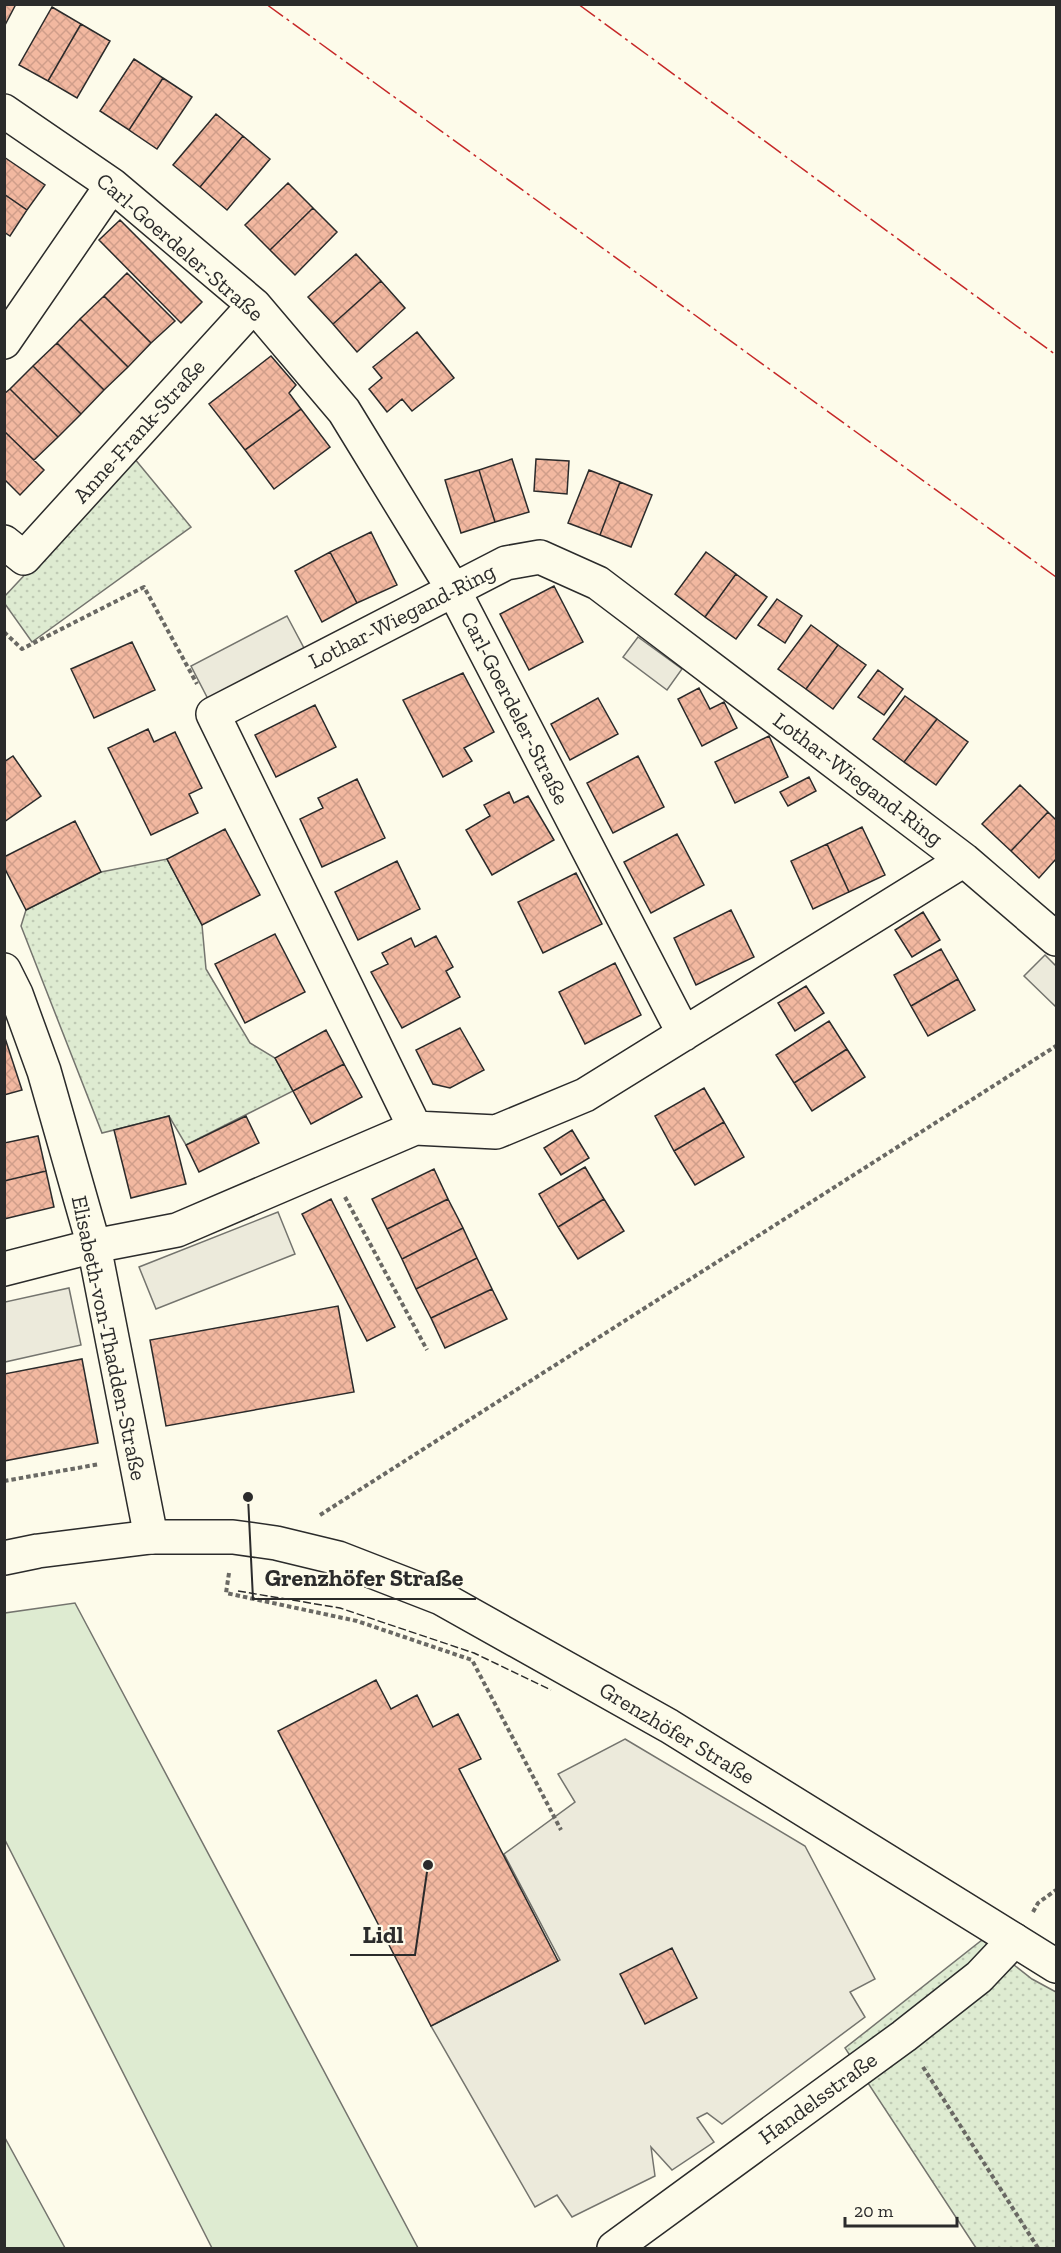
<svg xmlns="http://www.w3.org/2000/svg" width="1061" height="2253" viewBox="0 0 1061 2253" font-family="'Zilla Slab',serif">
  <defs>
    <pattern id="park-dots" width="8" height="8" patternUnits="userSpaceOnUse" patternTransform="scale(1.5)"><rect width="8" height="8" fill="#deebd1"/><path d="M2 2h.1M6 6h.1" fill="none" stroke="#bfcab4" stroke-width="1.8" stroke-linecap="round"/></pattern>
    <pattern id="building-cross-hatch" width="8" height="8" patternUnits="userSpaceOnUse" patternTransform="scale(1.5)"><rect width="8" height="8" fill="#f2b8a0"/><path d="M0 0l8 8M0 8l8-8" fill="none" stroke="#d09e8a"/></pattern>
  </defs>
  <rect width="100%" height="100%" fill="#fdfbea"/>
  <path fill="#deebd1" stroke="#74746e" stroke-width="1.5" d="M 75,1603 L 418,2248 L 212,2248 L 5,1840 L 5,1613 Z
    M 4,2138 L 5,2138 L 65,2248 L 5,2248 Z"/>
  <path fill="url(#park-dots)" stroke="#74746e" stroke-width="1.5" d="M 134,458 L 191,527 L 32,642 L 5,604 L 4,597 Z
    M 167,859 L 202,925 L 206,969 L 250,1043 L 275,1058 L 293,1091 L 186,1145 L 169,1116 L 102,1133 L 21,926 L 26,910 L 101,872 Z
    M 982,1940 L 1032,1979 L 1056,1992 L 1056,2248 L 976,2248 L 845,2048 Z"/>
  <path fill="#eceadb" stroke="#74746e" stroke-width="1.5" d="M 287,616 L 305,650 L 208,699 L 191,666 Z
    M 638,637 L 682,669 L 667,690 L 623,657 Z
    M 1045,955 L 1056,966 L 1056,1007 L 1024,976 Z
    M 278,1212 L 295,1254 L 156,1309 L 139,1267 Z
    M 69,1288 L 81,1345 L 5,1362 L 5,1302 Z
    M 625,1739 L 805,1846 L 875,1979 L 850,1992 L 865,2017 L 722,2124 L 707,2113 L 697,2118 L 714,2142 L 672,2170 L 651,2147 L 655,2176 L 572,2217 L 557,2195 L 535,2207 L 431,2026 L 560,1960 L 504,1854 L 575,1802 L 558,1774 Z"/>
  <path fill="url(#building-cross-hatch)" stroke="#2b2b2b" stroke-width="1.5" d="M 4,4 L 16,4 L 4,27 Z
    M 52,7 L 81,24 L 48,81 L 19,65 Z
    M 81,24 L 110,41 L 77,98 L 48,81 Z
    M 134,59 L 163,78 L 129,130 L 100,111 Z
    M 163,78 L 192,97 L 157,149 L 129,130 Z
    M 216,114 L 243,136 L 200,187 L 173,165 Z
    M 243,136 L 270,159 L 227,210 L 200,187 Z
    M 4,157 L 45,185 L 27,210 L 4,194 Z
    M 288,183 L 313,208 L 270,250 L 245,225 Z
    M 4,194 L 27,210 L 10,236 L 4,232 Z
    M 313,208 L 337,232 L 295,275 L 270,250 Z
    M 120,220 L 202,302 L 181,323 L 99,240 Z
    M 356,254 L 381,281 L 333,324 L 308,297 Z
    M 127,273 L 175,321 L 151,343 L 104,296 Z
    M 381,281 L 405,308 L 357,352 L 333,324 Z
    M 104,296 L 151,343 L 128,367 L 80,319 Z
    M 80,319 L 128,367 L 104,390 L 57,343 Z
    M 417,332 L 454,378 L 412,411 L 402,399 L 387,412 L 369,389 L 382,378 L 373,367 Z
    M 57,343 L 104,390 L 81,414 L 33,366 Z
    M 271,356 L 296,385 L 289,393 L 301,409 L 245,450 L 209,404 Z
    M 33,366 L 81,414 L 58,437 L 10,389 Z
    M 10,389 L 58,437 L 34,460 L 4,431 L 4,394 Z
    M 301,409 L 330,447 L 274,489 L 245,450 Z
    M 4,431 L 44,470 L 20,495 L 4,479 Z
    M 512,459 L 529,512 L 495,522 L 479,470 Z
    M 536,459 L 569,461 L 567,494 L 534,491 Z
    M 479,470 L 495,522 L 461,533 L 445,480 Z
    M 589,470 L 620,482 L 600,535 L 568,523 Z
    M 620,482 L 652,495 L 631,547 L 600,535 Z
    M 371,532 L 397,585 L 357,603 L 330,552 Z
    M 330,552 L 357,603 L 322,622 L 295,571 Z
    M 706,552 L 736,574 L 705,617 L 675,594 Z
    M 736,574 L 767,597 L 736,639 L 705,617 Z
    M 554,586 L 583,642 L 529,670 L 500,614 Z
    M 777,599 L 802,616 L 785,643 L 758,625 Z
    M 811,625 L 838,645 L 806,689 L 778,669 Z
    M 132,642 L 155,690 L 94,718 L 71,669 Z
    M 838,645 L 866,665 L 833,709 L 806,689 Z
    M 878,670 L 903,689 L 884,715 L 858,697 Z
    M 463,673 L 494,732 L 464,748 L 472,761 L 443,777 L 403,700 Z
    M 699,688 L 710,709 L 724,702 L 737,728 L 702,746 L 678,699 Z
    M 905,696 L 937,719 L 904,762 L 873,739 Z
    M 598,698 L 618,734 L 570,760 L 551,724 Z
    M 315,705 L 336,747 L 276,777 L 255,735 Z
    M 937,719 L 968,742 L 936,785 L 904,762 Z
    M 148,729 L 154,742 L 175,732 L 202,788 L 189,794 L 198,813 L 151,835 L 108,748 Z
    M 769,736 L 788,777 L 735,803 L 715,762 Z
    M 13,756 L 41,796 L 4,822 L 4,762 Z
    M 638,756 L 664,807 L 613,833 L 587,783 Z
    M 809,777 L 816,791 L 788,806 L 780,792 Z
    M 357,779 L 385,838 L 322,867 L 300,819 L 323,808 L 318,798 Z
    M 1020,785 L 1048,812 L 1011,851 L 982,824 Z
    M 509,792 L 514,803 L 528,796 L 554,840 L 492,875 L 466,830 L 490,816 L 484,805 Z
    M 1048,812 L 1056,820 L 1056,859 L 1039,878 L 1011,851 Z
    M 75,821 L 101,872 L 26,910 L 4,867 L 4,857 Z
    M 862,827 L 885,875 L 849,892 L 827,844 Z
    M 225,829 L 260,895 L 202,925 L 167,859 Z
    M 677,834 L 704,885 L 651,913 L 624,862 Z
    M 827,844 L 849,892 L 813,909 L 791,861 Z
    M 397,861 L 420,909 L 358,940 L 335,892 Z
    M 576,873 L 602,924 L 543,953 L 518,902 Z
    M 731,910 L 754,957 L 696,985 L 674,938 Z
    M 923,912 L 940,940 L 912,957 L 895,930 Z
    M 275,934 L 305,992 L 245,1023 L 215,964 Z
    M 436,936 L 453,967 L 446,971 L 460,997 L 402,1028 L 371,972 L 388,964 L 382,953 L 411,938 L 415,947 Z
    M 941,949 L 958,979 L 911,1006 L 894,975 Z
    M 615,963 L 641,1015 L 585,1044 L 559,992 Z
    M 958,979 L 975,1010 L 928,1036 L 911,1006 Z
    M 806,986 L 824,1013 L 795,1031 L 778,1003 Z
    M 829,1021 L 847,1049 L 794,1083 L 776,1055 Z
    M 460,1028 L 484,1070 L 450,1088 L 433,1084 L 416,1050 Z
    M 326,1030 L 344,1064 L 293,1091 L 275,1058 Z
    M 4,1035 L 22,1090 L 4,1095 Z
    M 847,1049 L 865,1077 L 812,1111 L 794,1083 Z
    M 344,1064 L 362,1097 L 311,1124 L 293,1091 Z
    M 704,1088 L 724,1122 L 674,1151 L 655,1116 Z
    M 169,1116 L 186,1184 L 131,1198 L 114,1130 Z
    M 246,1116 L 259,1143 L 199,1172 L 186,1145 Z
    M 724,1122 L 744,1157 L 695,1185 L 674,1151 Z
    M 572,1130 L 589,1158 L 561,1175 L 544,1148 Z
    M 38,1136 L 46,1171 L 4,1181 L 4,1143 Z
    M 585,1167 L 604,1199 L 558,1227 L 539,1194 Z
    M 434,1169 L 448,1199 L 387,1229 L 372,1199 Z
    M 46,1171 L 54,1207 L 4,1219 L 4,1181 Z
    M 331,1199 L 395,1327 L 367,1341 L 302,1214 Z
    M 448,1199 L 463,1228 L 402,1259 L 387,1229 Z
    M 604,1199 L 624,1231 L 578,1259 L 558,1227 Z
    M 463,1228 L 477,1258 L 416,1289 L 402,1259 Z
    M 477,1258 L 492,1289 L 431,1318 L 416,1289 Z
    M 492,1289 L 507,1319 L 445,1348 L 431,1318 Z
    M 338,1306 L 354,1392 L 166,1426 L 150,1340 Z
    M 82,1359 L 98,1443 L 4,1461 L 4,1374 Z
    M 376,1680 L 391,1709 L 417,1695 L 433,1727 L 458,1714 L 481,1759 L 459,1769 L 558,1961 L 431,2026 L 278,1731 Z
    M 672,1948 L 697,1998 L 645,2024 L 620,1974 Z"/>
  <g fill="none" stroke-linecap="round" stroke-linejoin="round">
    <g stroke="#2b2b2b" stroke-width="36">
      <path id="street" d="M 4,111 L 112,185 L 254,305 L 344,411 L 453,589 L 684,1034
        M 4,342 L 112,185
        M 4,542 L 24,558 L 254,305
        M 4,970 L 16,994 L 44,1071 L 94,1246 L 151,1537
        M 415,1128 L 213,714 L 506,563 L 540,557 L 598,583 L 964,860 L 1056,939
        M 4,1269 L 94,1246 L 177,1230 L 415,1128 L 496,1132 L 585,1095 L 964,860
        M 614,2248 L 904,2036 L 979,1977 L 1014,1940"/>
    </g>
    <g stroke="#2b2b2b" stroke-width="36">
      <path id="secondary" d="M 4,1558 L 38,1551 L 151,1537 L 233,1537 L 276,1543 L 338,1558 L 441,1598 L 669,1726 L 1056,1966"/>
    </g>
    <path stroke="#6a6964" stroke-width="4" stroke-dasharray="4.5 3" stroke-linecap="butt" d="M 4,632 L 22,649 L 144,587 L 197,684
      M 345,1197 L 427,1350
      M 4,1481 L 100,1464
      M 320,1515 L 1056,1046
      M 229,1573 L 226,1593 L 357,1621 L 472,1660 L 561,1830
      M 1033,1912 L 1038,1903 L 1056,1890
      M 923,2067 L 1038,2248"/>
    <use href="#street" stroke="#fdfbea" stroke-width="33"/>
    <use href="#secondary" stroke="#fdfbea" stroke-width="33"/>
    <path stroke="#2b2b2b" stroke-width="1.5" stroke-dasharray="8 3" stroke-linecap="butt" d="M 238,1591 L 340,1608 L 474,1653 L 551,1690"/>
    <path stroke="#c62828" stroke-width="1.5" stroke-dasharray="21 4.5 3 4.5" stroke-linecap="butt" d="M 266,4 L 1056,577
      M 578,4 L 1056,355"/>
  </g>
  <g text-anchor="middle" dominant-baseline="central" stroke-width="4.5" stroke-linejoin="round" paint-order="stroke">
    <g font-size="22" fill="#2b2b2b" stroke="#fdfbea">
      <text transform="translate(180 247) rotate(41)">Carl-Goerdeler-Straße</text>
      <text transform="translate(139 431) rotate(-48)">Anne-Frank-Straße</text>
      <text transform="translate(402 616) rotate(-27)">Lothar-Wiegand-Ring</text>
      <text transform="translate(515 708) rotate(63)">Carl-Goerdeler-Straße</text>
      <text transform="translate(858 779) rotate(37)">Lothar-Wiegand-Ring</text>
      <text transform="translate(109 1338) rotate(78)">Elisabeth-von-Thadden-Straße</text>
      <text transform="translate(677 1733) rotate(31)">Grenzhöfer Straße</text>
      <text transform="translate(818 2098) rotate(-36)">Handelsstraße</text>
    </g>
  </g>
  <path fill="none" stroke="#2b2b2b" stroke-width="2" d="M248 1497L253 1599H476M428 1865L415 1955H350"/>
  <g fill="#2b2b2b" stroke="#fdfbea" stroke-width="2">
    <circle cx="248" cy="1497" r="6"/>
    <circle cx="428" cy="1865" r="6"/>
  </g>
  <g font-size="24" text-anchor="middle" font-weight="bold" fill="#2b2b2b" stroke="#fdfbea" stroke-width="4.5" stroke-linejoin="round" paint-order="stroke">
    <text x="364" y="1586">Grenzhöfer Straße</text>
    <text x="383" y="1943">Lidl</text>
  </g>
  <rect width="1061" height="2253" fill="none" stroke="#2b2b2b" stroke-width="12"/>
  <path d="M845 2217v9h112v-9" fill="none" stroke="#2b2b2b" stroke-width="3"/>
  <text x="854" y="2217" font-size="18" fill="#2b2b2b" stroke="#fdfbea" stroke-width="4.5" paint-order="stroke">20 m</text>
</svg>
